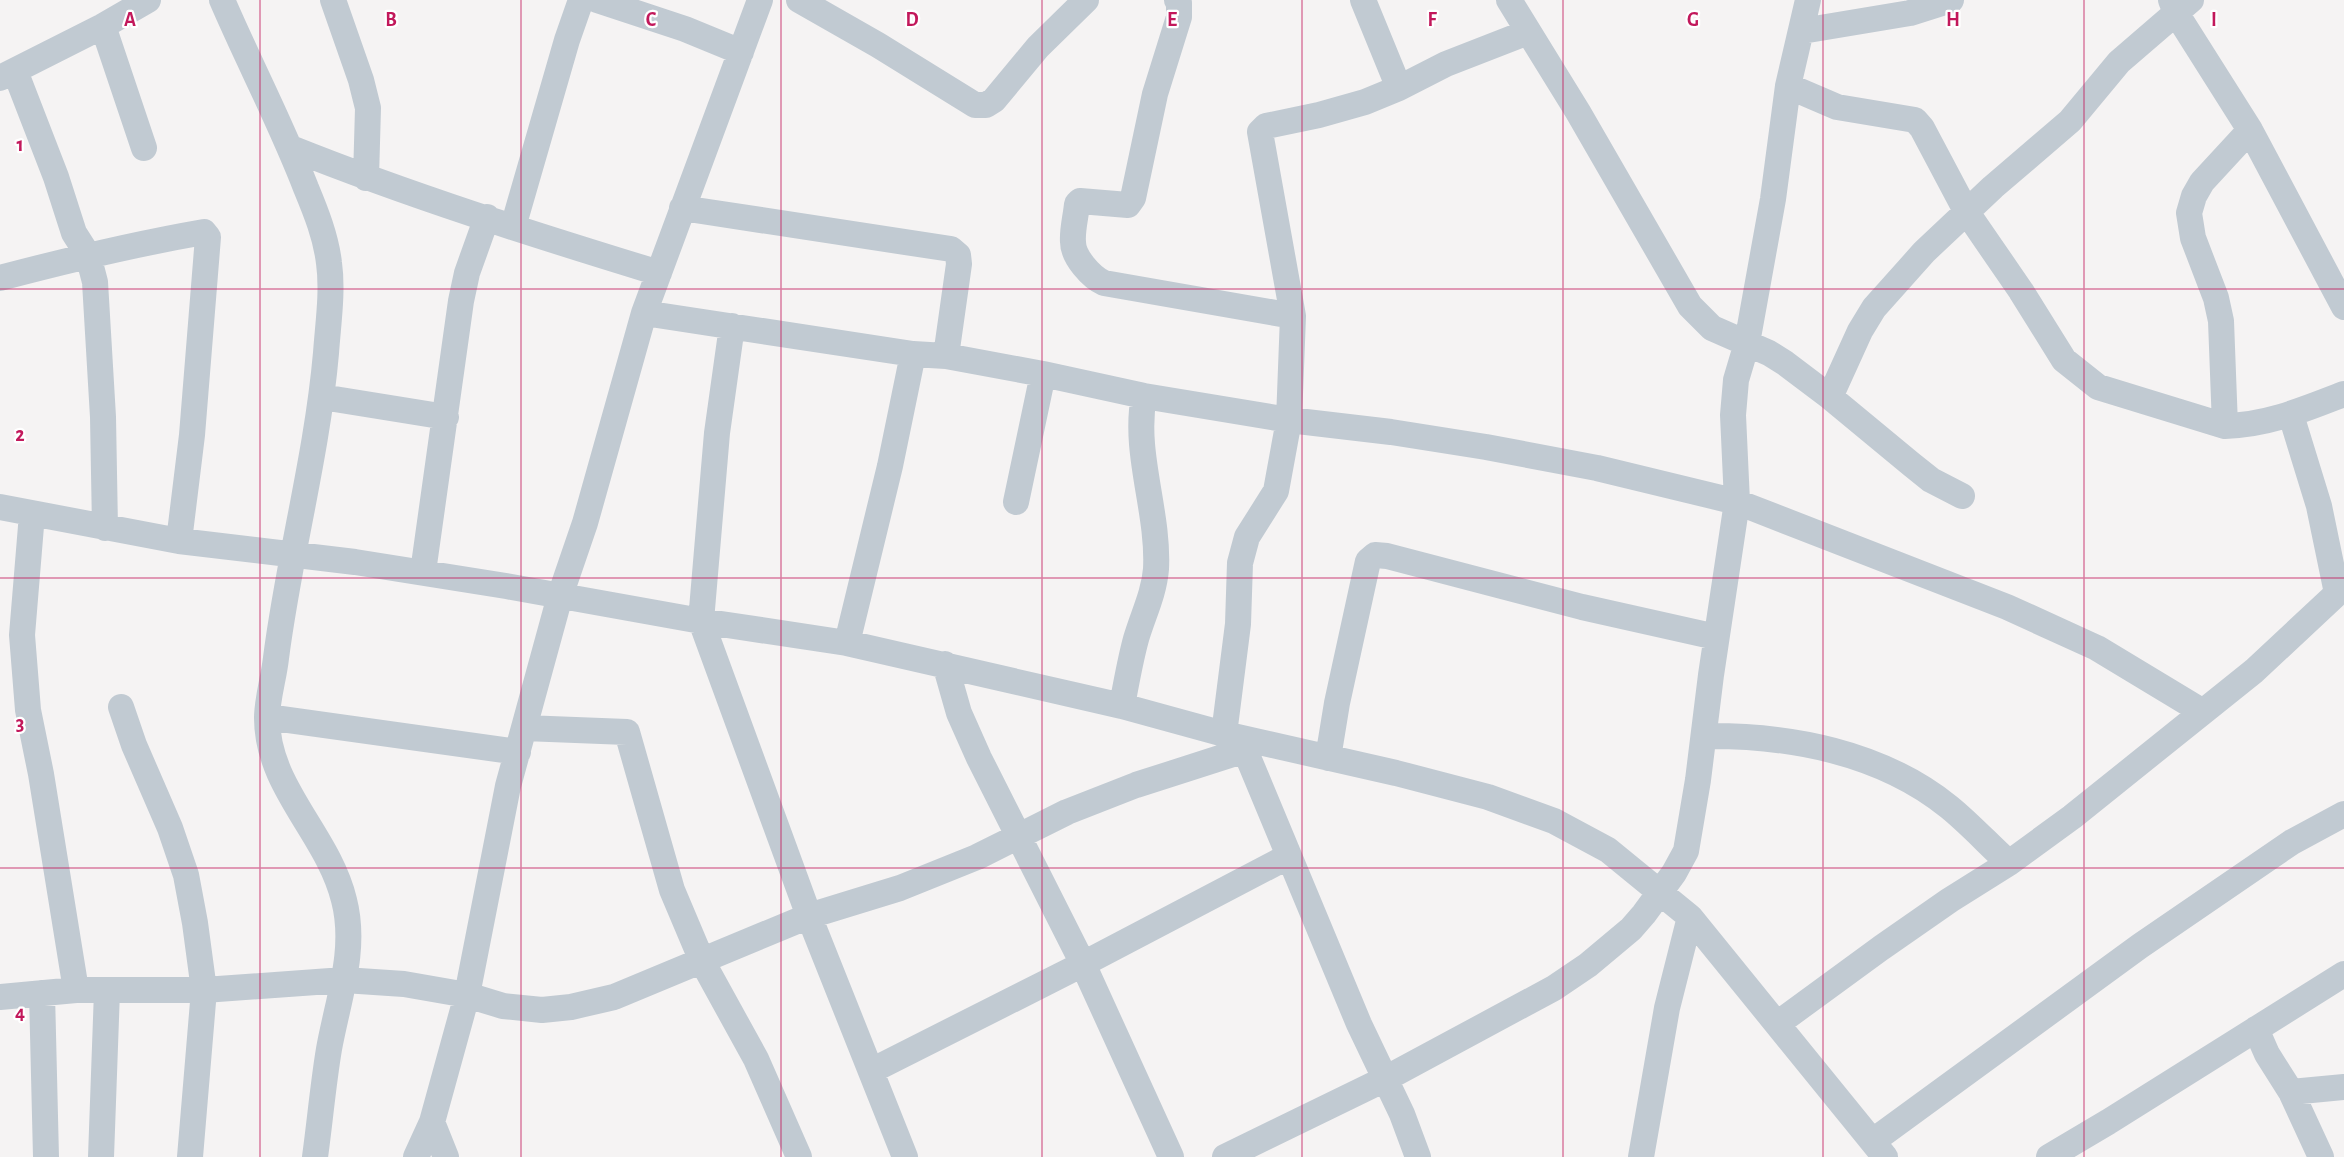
<svg xmlns="http://www.w3.org/2000/svg" width="2344" height="1157" viewBox="0 0 2344 1157" font-family="'Alegreya Sans',sans-serif">
  <rect width="100%" height="100%" fill="#f5f3f3"/>
  <g fill="none" stroke-linecap="round" stroke-linejoin="round">
    <path stroke="#c1cad2" stroke-width="26" d="M 222,0 C 249,63 281,123 306,188 C 316,212 326,237 329,263 C 333,292 328,324 326,353 C 317,456 289,556 276,658 C 274,677 267,699 267,718 C 267,788 328,834 344,900 C 357,950 338,999 329,1049 C 323,1085 320,1121 315,1157
      M 333,0 L 361,80 L 368,108 L 366,178
      M 597,0 L 685,29 L 741,52
      M 799,0 L 878,45 L 975,105 L 986,105 L 994,100 L 1038,47 L 1086,0
      M 1177,0 L 1179,3 L 1179,17 L 1155,94 L 1133,198 L 1128,205 L 1080,201 L 1077,204 C 1076,216 1072,230 1073,242 C 1073,257 1091,277 1104,283 L 1293,316
      M 1363,0 L 1399,88
      M 1509,0 L 1578,112 L 1690,306 L 1712,328 L 1769,353 L 1785,363 L 1830,397 L 1911,464 L 1931,480 L 1962,496
      M 2171,0 L 2176,13 L 2250,130 L 2344,307
      M 103,26 L 144,148
      M 1802,31 L 1910,13 L 1951,0
      M 15,71 L 56,177 L 74,233 L 88,255 L 95,282 L 103,417 L 105,528
      M 0,78 L 103,26 L 148,0
      M 1788,86 L 1837,107 L 1915,120 L 1922,128 L 1966,211 L 2021,291 L 2064,360 L 2098,387 L 2225,426 C 2268,425 2305,409 2344,394
      M 291,148 C 411,196 535,235 659,273
      M 682,208 L 951,249 L 958,255 L 959,264 L 946,356
      M 513,227 L 567,40 L 581,0
      M 0,278 C 68,260 135,244 204,232 L 208,237 L 192,435 L 179,541
      M 644,313 L 913,354 L 946,356 L 1043,374 L 1144,396 L 1289,420 L 1391,432 L 1486,447 L 1597,468 L 1737,502 L 2007,607 L 2097,648 L 2203,712
      M 732,326 L 717,433 L 701,621 L 809,916 L 905,1157
      M 322,397 L 446,417
      M 1830,397 L 1860,331 L 1874,308 L 1924,252 L 1993,187 L 2070,121 L 2119,62 L 2191,0
      M 2291,415 L 2319,506 L 2337,593
      M 2225,426 L 2221,321 L 2216,298 L 2193,238 L 2189,213 L 2194,196 L 2202,182 L 2250,130
      M 1016,502 L 1043,374
      M 0,507 L 179,541 L 355,562 L 506,586 L 701,621 L 847,643 L 1122,706 L 1224,734 L 1396,773 L 1488,797 L 1554,821 L 1608,850 L 1690,917 L 1885,1157
      M 32,514 L 22,635 L 28,710 L 41,774 L 76,990
      M 423,572 L 461,301 L 467,273 L 487,217
      M 847,643 L 890,466 L 913,354
      M 945,664 L 959,713 L 979,758 L 1083,964 L 1171,1157
      M 1122,706 C 1126,684 1130,661 1136,639 C 1143,615 1154,594 1156,569 C 1159,511 1133,453 1144,396
      M 121,707 L 134,745 L 170,828 L 186,875 L 195,923 L 204,990 L 190,1157
      M 267,717 L 518,752
      M 524,728 L 627,732 L 672,890 L 702,961 L 756,1059 L 799,1157
      M 1224,734 L 1238,624 L 1240,563 L 1247,537 L 1276,491 L 1289,420 L 1293,316 L 1260,132 L 1266,126 L 1319,115 L 1365,102 L 1399,88 L 1446,64 L 1528,32
      M 1704,736 C 1789,735 1881,752 1949,807 C 1970,824 1989,845 2009,863
      M 1240,738 L 1359,1024 L 1402,1114 L 1418,1157
      M 1328,758 L 1337,703 L 1368,561 L 1375,555 L 1387,556 L 1582,607 L 1716,637
      M 42,993 L 46,1157
      M 0,997 L 76,990 L 204,990 L 344,980 L 404,984 L 467,995 L 503,1006 L 542,1010 L 571,1007 L 614,997 L 809,916 L 900,888 L 977,857 L 1067,812 L 1136,785 L 1245,750
      M 1777,1024 L 1881,948 L 1950,900 L 2009,863 L 2072,817 L 2254,671 L 2344,587
      M 2256,1029 L 2267,1054 L 2291,1092 L 2321,1157
      M 871,1071 L 1083,964 L 1289,856
      M 2291,1092 L 2344,1087
      M 432,1122 L 446,1157
      M 1873,1141 L 2140,946 L 2292,842 L 2344,814
      M 101,1157 L 107,991
      M 416,1157 L 432,1122 L 467,995 L 508,786 L 560,596 L 585,523 L 644,313 L 760,0
      M 1225,1157 L 1385,1079 L 1554,988 L 1588,965 L 1631,929 L 1644,914 L 1674,873 L 1686,851 L 1698,780 L 1711,675 L 1737,502 L 1733,415 L 1736,380 L 1747,343 L 1773,199 L 1788,86 L 1808,0
      M 1641,1157 L 1667,1008 L 1690,917
      M 2049,1157 L 2108,1122 L 2344,974"/>
  </g>
  <path fill="none" stroke="#c2185b" stroke-width="1.5" stroke-opacity="0.55" d="M 260,0 L 260,1157M 521,0 L 521,1157M 781,0 L 781,1157M 1042,0 L 1042,1157M 1302,0 L 1302,1157M 1563,0 L 1563,1157M 1823,0 L 1823,1157M 2084,0 L 2084,1157M 0,289 L 2344,289M 0,578 L 2344,578M 0,868 L 2344,868"/>
  <g font-size="20" text-anchor="middle" font-weight="bold" fill="#c2185b" stroke="#fff" stroke-width="4.5" stroke-linejoin="round" paint-order="stroke">
    <text x="130" y="26">A</text>
    <text x="391" y="26">B</text>
    <text x="651" y="26">C</text>
    <text x="912" y="26">D</text>
    <text x="1172" y="26">E</text>
    <text x="1432" y="26">F</text>
    <text x="1693" y="26">G</text>
    <text x="1953" y="26">H</text>
    <text x="2214" y="26">I</text>
    <text x="20" y="151">1</text>
    <text x="20" y="441">2</text>
    <text x="20" y="730">3</text>
    <text x="20" y="1019">4</text>
  </g>
</svg>
